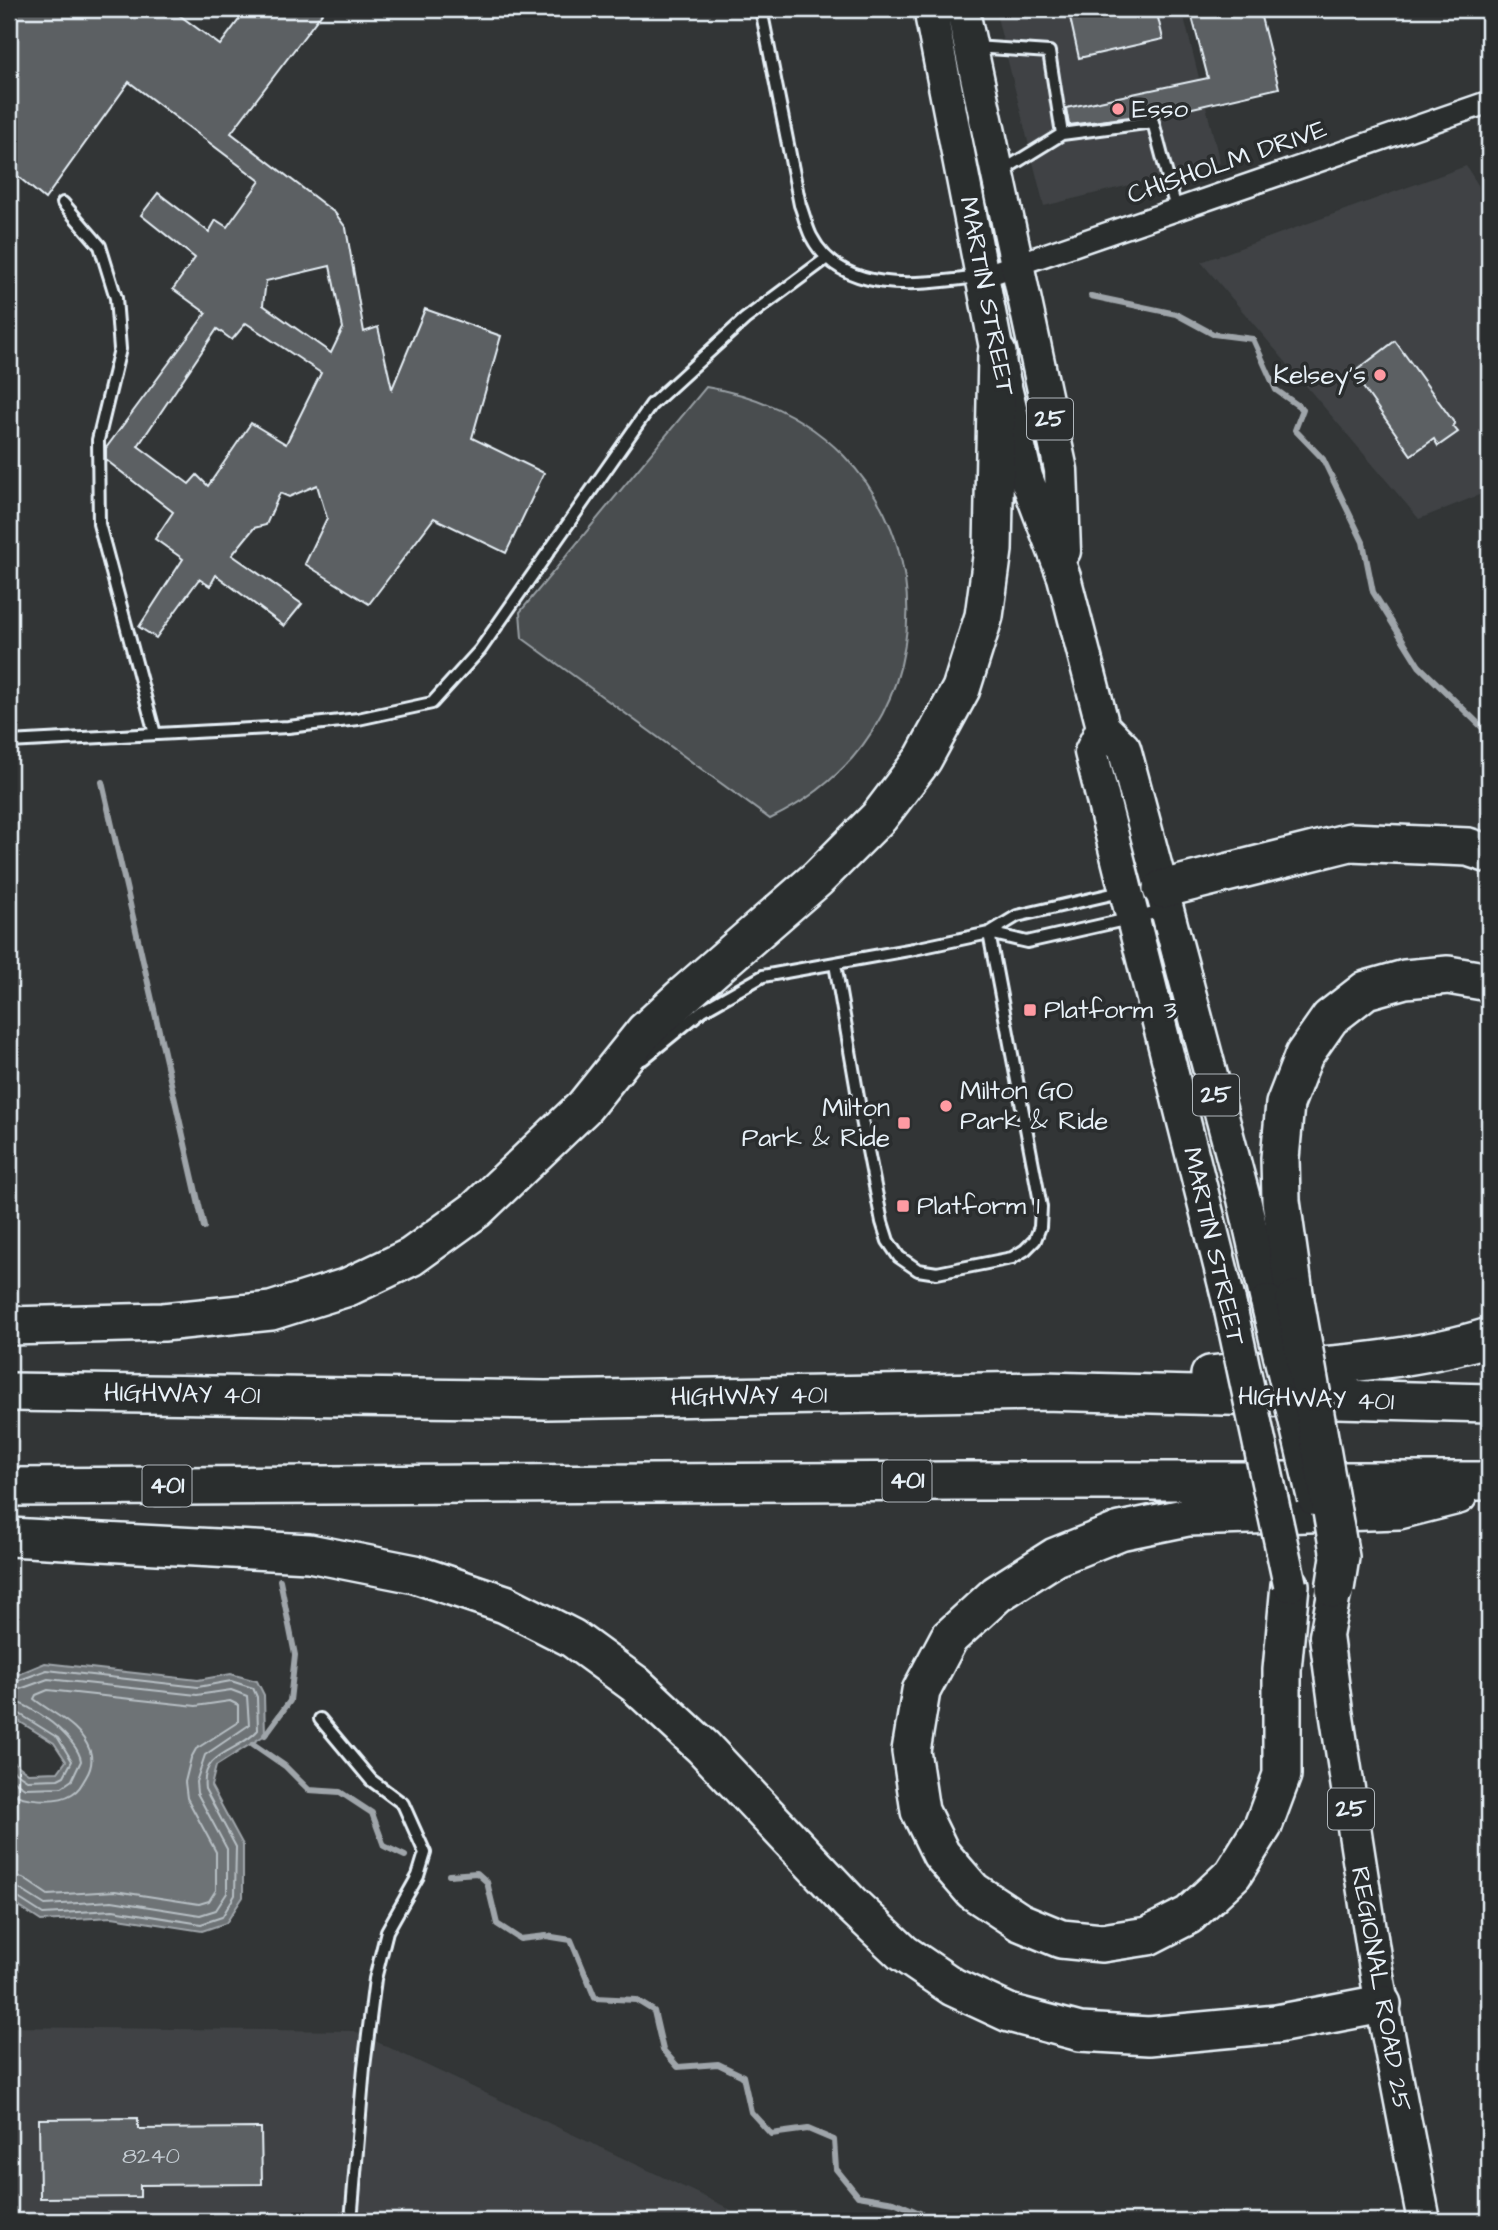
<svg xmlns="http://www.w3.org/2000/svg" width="1498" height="2230" viewBox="0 0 1498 2230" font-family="'Architects Daughter',sans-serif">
  <rect width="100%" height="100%" fill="#323536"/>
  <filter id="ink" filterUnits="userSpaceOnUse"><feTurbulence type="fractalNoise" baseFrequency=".0143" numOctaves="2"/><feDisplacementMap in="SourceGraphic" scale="14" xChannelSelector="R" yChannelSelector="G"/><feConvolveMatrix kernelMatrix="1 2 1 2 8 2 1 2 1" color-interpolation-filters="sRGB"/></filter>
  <g filter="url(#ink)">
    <path fill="#3f4244" d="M 995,9 L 1036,9 L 1038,15 L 1066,9 L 1182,9 L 1220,163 L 1044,206 Z
      M 1466,166 L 1489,202 L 1489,491 L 1419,519 L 1201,262 Z
      M 9,2027 L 354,2031 L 724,2206 L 744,2221 L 9,2221 Z"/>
    <path fill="#494d4f" stroke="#989fa4" stroke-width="2" d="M 706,387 C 938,424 983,717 770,819 L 522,638 L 520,612 Z"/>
    <path fill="#6e7376" stroke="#9fa5aa" stroke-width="2" d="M 45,1663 L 198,1680 L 231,1674 L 257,1681 L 264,1695 L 265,1735 L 216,1766 L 211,1786 L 243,1845 L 243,1897 L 226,1923 L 202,1931 L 112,1917 L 41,1921 L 9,1900 L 9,1759 L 28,1773 L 58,1772 L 66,1761 L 54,1743 L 9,1715 L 9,1678 Z"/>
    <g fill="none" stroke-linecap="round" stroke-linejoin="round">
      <path stroke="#b7bfc4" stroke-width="2" d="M 9,1684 L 47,1670 L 198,1687 L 231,1681 L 253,1688 L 257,1697 L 258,1730 C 240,1752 200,1751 205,1789 L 236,1847 L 235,1895 L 222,1917 L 201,1924 L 113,1910 L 43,1914 L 15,1896 L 9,1895
        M 9,1693 L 48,1679 L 197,1695 L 231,1690 L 247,1696 L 249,1725 L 205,1755 L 196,1782 L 197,1793 L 227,1849 L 227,1893 L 216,1910 L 200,1915 L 112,1901 L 45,1905 L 18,1888 L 9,1886
        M 9,1701 C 30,1702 78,1738 81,1761 L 72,1780 L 62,1787 L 25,1788 L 9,1778
        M 9,1710 L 15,1711 L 58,1738 L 72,1761 L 64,1776 L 58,1779 L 27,1780 L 9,1768
        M 9,1791 C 22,1801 58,1803 72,1794 C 79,1790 82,1784 86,1777 C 91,1769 93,1760 90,1751 C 80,1724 54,1715 34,1699 L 36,1695 L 48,1690 L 196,1706 L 230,1701 L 238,1705 L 238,1722 L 196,1749 L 191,1758 L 185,1782 L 187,1798 L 216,1852 L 216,1890 L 209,1901 L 199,1904 L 115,1891 L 48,1895 L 23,1878 L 9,1875"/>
      <path stroke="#9fa5aa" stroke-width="6" d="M 1091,296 L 1176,314 L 1213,334 L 1253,339 L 1276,390 L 1303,409 L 1295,430 L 1323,459 L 1363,542 L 1373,592 L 1419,666 L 1489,734
        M 102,782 L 204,1227
        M 265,1735 L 290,1701 L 295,1655 L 280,1580
        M 253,1744 L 285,1766 L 309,1790 L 340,1792 L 372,1813 L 384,1846 L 405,1856
        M 449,1875 L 477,1873 L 487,1882 L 497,1924 L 520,1939 L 546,1936 L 571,1940 L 595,1998 L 636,2000 L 654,2011 L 663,2050 L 678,2067 L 718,2064 L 743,2076 L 751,2112 L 771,2134 L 808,2129 L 834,2140 L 836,2169 L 858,2196 L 894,2202 L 922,2214 L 926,2221"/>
    </g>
    <path fill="#5c6063" stroke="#e8f1f8" stroke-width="2" fill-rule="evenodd" d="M 9,9 L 171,9 L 220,45 L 247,9 L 325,9 L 231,133 L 335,213 L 346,228 L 364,332 L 378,327 L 392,389 L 425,309 L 501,336 L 472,438 L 544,473 L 506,553 L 434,518 L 369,604 L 305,564 L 327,518 L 317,485 L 289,497 L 280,493 L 266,525 L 254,528 L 232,555 L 302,604 L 284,626 L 216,575 L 210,586 L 199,579 L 156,638 L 139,627 L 183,559 L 155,539 L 173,512 L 106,460 L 106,448 L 206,313 L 173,289 L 195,258 L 141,215 L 158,193 L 209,232 L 216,220 L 227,227 L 260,181 L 129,82 L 45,199 L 9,169 ZM 330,266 L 343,328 L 331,353 L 263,305 L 266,281 ZM 246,323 L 321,373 L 286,444 L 251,423 L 208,486 L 197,475 L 189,484 L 138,446 L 217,329 L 232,340 Z
      M 1086,9 L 1156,9 L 1163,39 L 1079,58 L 1069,13 Z
      M 1190,9 L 1259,9 L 1279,88 L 1158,116 L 1152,114 L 1069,125 L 1066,108 L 1208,78 Z
      M 1395,341 L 1455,424 L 1453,426 L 1458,432 L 1438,446 L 1434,439 L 1411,455 L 1353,373 Z
      M 138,2118 L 138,2129 L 261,2128 L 262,2184 L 140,2185 L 140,2197 L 40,2198 L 39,2119 Z"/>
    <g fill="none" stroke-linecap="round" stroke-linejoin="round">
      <g stroke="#e8f1f8" stroke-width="16">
        <path id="service" d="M 761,9 L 800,205 C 804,215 806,226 811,236 C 842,297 922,284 978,277
          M 974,47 L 1049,52 L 1062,134 L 1153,122 L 1176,209
          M 1002,171 L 1062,134
          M 63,203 L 100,246 L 116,298 L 120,349 L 98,440 L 99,524 L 155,734
          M 9,742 L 288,727 L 358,719 L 432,703 L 480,650 L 651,405 L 745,319 L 827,258
          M 989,933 L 1027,942 L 1164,911
          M 835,964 L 862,1120 L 882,1222 L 888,1241 L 899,1257 L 918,1270 L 937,1273 L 1012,1258 L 1025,1250 L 1035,1240 L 1040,1227 L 1041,1207 L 989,933
          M 643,1059 L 703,1010 L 763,976 L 914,949 L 989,933 L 1017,916 L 1125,891
          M 320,1719 L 371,1780 L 403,1804 L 425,1853 L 418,1876 L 387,1931 L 375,1979 L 364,2067 L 351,2221"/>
      </g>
      <g stroke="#e8f1f8" stroke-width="26">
        <path id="minor" d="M 984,276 L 1489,102"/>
      </g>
      <g stroke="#e8f1f8" stroke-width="37">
        <path id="primary" d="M 933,9 L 932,19 L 997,353 L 1026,477 L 1064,577 L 1103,727 L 1124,748 L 1244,1199 L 1267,1301
          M 959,9 L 964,16 L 1061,470 L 1064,551
          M 1103,727 L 1091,752 L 1229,1301
          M 1335,1589 L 1326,1636 L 1336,1711 L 1378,1982 L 1424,2221"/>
      </g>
      <g stroke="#e8f1f8" stroke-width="42">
        <path id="motorway" d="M 1162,889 L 1350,842 L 1468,847 L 1489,854
          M 1295,1300 L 1281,1201 L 1280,1158 L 1285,1104 L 1304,1055 L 1330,1018 L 1366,990 L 1405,979 L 1448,975 L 1489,982
          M 9,1326 L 163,1322 L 271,1311 L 348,1287 L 411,1257 L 476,1210 L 584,1107 L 645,1031 L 684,995 L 817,879 L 879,817 L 923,759 L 961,689 L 984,616 L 993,550 L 997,353
          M 1210,1375 C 1302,1366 1400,1365 1489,1337
          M 9,1392 L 545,1400 L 1043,1391 L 1489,1403
          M 9,1487 L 955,1481 L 1489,1481
          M 9,1537 L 309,1553 L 415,1574 L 505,1604 L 572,1638 L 635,1684 L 703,1747 L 850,1903 L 903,1953 L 953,1987 L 1009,2013 L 1080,2032 L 1149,2036 L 1277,2024 L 1382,2004
          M 1290,1585 L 1282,1670 L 1282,1775 L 1263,1826 L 1233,1874 L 1189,1915 L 1148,1936 L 1102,1943 L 1061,1939 L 1020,1922 L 973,1891 L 941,1854 L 920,1811 L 911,1751 L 921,1691 L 949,1638 L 997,1594 L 1055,1557 L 1120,1531 L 1188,1517 L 1399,1510 L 1458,1495"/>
      </g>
      <use href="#service" stroke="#2a2d2e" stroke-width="10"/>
      <use href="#minor" stroke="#2a2d2e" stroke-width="21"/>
      <use href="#primary" stroke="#2a2d2e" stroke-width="32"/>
      <use href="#motorway" stroke="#2a2d2e" stroke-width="37"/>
      <g stroke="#e8f1f8" stroke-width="37" stroke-linecap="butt">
        <path id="primary-bridge" d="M 1229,1301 L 1290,1585
          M 1267,1301 L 1314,1499"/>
      </g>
      <g stroke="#e8f1f8" stroke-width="42" stroke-linecap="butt">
        <path id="motorway-bridge" d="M 1295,1300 L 1340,1557 L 1335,1589"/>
      </g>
      <use href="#primary-bridge" stroke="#2a2d2e" stroke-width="32"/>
      <use href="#motorway-bridge" stroke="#2a2d2e" stroke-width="37"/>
    </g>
  </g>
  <g fill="#ff9aa2" stroke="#2a2d2e" stroke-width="2.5">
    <circle cx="1118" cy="109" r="7"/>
    <circle cx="1380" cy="375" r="7"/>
    <rect x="1023" y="1003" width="14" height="14" rx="3.5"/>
    <circle cx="946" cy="1106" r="7"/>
    <rect x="897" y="1116" width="14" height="14" rx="3.5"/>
    <rect x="896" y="1199" width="14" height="14" rx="3.5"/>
  </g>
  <g text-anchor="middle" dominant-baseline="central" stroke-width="7" stroke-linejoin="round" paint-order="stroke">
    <g font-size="23" fill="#c5cdd3">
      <text x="151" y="2156">8240</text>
    </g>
    <g fill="#2a2d2e" stroke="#afb6bb" stroke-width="2">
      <rect x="1027" y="398.5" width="46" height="41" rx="5"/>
      <rect x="1193" y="1074.5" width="46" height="41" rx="5"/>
      <rect x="882.5" y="1460.5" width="49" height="41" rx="5"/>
      <rect x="142.5" y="1465.5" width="49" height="41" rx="5"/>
      <rect x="1328" y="1788.5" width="46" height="41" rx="5"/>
    </g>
    <g font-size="24" font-weight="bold" fill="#e8f1f8">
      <text x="1050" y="419">25</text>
      <text x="1216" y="1095">25</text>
      <text x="907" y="1481">401</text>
      <text x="167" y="1486">401</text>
      <text x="1351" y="1809">25</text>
    </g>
    <g font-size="26" fill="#e8f1f8" stroke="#2a2d2e" text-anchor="start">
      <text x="1132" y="109">Esso</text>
      <text x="1366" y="375" text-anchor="end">Kelsey's</text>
      <text x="1044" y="1010">Platform 3</text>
      <text x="960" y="1091">Milton GO<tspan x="960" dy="30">Park &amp; Ride</tspan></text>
      <text x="890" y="1108" text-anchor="end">Milton<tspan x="890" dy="30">Park &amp; Ride</tspan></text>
      <text x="917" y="1206">Platform 1</text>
    </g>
    <g font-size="26" fill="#e8f1f8" stroke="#2a2d2e">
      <text transform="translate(1227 162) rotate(-19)">CHISHOLM DRIVE</text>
      <text transform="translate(987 296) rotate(79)">MARTIN STREET</text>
      <text transform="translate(1214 1246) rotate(77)">MARTIN STREET</text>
      <text transform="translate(182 1394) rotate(1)">HIGHWAY 401</text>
      <text transform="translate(749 1396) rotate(-1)">HIGHWAY 401</text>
      <text transform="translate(1316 1399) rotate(2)">HIGHWAY 401</text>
      <text transform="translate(1381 1989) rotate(80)">REGIONAL ROAD 25</text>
    </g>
  </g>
  <rect width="1498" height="2230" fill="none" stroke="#2a2d2e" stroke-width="35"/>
  <rect x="18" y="18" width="1463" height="2195" fill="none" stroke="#e8f1f8" stroke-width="2.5" filter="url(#ink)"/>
</svg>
